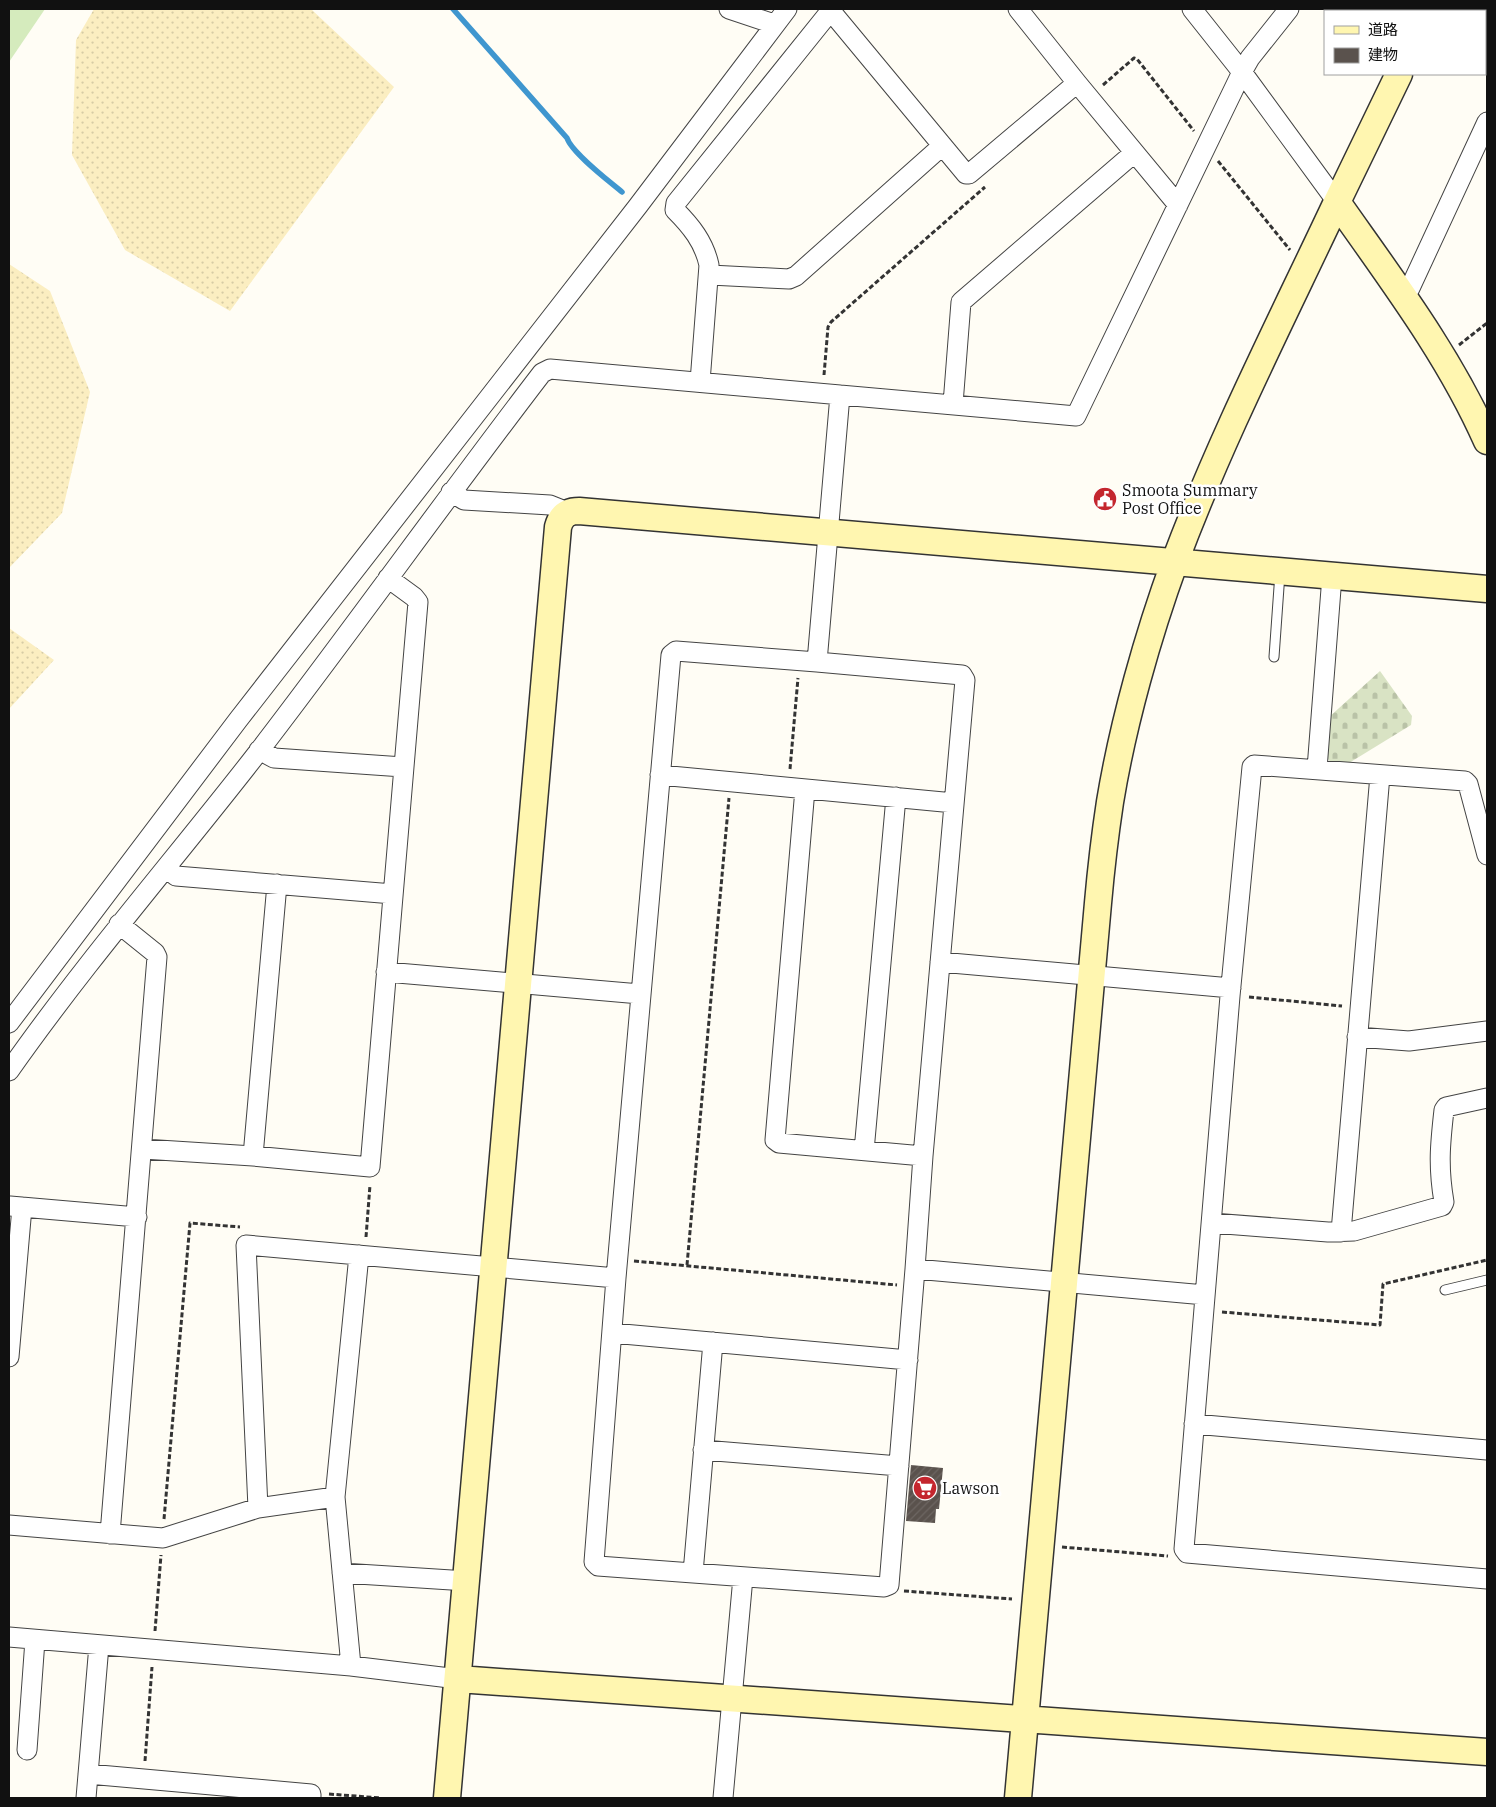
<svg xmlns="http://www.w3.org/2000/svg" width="1496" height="1807" viewBox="0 0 1496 1807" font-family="'IBM Plex Serif','Noto Sans JP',serif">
  <defs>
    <pattern id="sand-dots" width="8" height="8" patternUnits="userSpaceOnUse" patternTransform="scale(1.25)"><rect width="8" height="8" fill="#fbeec1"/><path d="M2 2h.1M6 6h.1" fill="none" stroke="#d6cba5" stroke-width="1.8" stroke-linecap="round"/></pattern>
    <pattern id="cemetery-stones" width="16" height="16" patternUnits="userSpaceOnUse" patternTransform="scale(1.25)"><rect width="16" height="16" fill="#d9e3c4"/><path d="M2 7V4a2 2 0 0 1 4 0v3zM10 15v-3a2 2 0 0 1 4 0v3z" fill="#b9c2a7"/></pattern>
    <pattern id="building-hatch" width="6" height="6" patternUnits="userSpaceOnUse" patternTransform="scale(1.25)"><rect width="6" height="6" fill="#5a524d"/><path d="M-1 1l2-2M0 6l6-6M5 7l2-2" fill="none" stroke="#6d6662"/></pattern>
  </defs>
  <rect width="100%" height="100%" fill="#fffdf5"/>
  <path fill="#d5ebbd" d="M 9,9 L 45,9 L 9,62 Z"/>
  <path fill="url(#sand-dots)" d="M 94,9 L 311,9 L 394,87 L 230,311 L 125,250 L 72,155 L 76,40 Z
    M 9,264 L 50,291 L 90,392 L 62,513 L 9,568 Z
    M 9,628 L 54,660 L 9,709 Z"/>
  <path fill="url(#cemetery-stones)" d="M 1380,671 L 1412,716 L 1411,725 L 1349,763 L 1331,763 L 1326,756 L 1328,718 Z"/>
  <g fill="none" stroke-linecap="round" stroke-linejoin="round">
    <path stroke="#3f96cf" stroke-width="5.5" d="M 453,9 L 567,138 C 572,153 609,181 622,192"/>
  </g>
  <path fill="url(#building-hatch)" d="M 911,1465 L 943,1468 L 939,1509 L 936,1509 L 935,1523 L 906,1521 Z"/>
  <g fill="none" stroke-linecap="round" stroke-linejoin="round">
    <g stroke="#444" stroke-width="11">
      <path id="lane" d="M 1274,657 L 1280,573
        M 1445,1290 L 1487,1280"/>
    </g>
    <g stroke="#444" stroke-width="21">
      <path id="street" d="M 729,9 L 774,24
        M 1018,9 L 1077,83 L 1178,205
        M 1192,9 L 1242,72 L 1337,202
        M 830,10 L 966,174 L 969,174 L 1077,83
        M 710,275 L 789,279 L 796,276 L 942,146
        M 1403,298 L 1410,288 L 1487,122
        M 700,382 L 709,265 C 704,242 691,226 675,210 L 676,203 L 832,9
        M 953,404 L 961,302 L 1134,153
        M 451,492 L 464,500 L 550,505 L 560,509 L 565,514
        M 259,750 L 274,758 L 403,767
        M 1317,769 L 1332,576
        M 660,775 L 954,803
        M 805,789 L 775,1140 L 779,1143 L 923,1156
        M 1487,855 L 1468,784 L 1465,781 L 1254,765 L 1252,767 L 1230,996 L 1184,1549 L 1187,1553 L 1487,1579
        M 166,868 L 176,876 L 393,894
        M 940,962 L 1231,988
        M 386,972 L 640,994
        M 9,1023 L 238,720 L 638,206 L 787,9
        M 1357,1037 L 1409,1041 L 1487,1031
        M 9,1071 C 87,960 176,858 259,751 C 355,626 446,498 542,373 L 550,369 L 1076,416 L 1242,72 L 1250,58 L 1289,9
        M 143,1149 L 253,1156 L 370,1167 L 418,602 L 414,597 L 388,578
        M 864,1151 L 896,797
        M 253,1156 L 277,884
        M 10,1206 L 137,1217
        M 1212,1223 L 1328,1232 L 1354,1231 L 1442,1206 L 1444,1202 C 1438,1167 1440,1145 1444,1110 L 1446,1107 L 1487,1098
        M 1341,1232 L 1380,775
        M 915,1269 L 1205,1295
        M 616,1278 L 671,655 L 676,651 L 817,662
        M 612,1333 L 908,1360
        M 9,1357 L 22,1207
        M 1194,1424 L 1487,1450
        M 703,1450 L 899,1466
        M 258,1508 L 246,1245 L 616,1278 L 594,1562 L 598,1566 L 884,1587 L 889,1585 L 915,1269 L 923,1156 L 965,680 L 962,675 L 817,662 L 840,395
        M 9,1525 L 163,1538 L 258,1508 L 335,1497
        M 110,1534 L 157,957 L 155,953 L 119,924
        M 342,1573 L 467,1581
        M 693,1573 L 713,1342
        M 9,1637 L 351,1666 L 458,1679
        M 351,1666 L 335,1497 L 359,1255
        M 27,1750 L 35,1640
        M 88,1774 L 311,1794 L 311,1798
        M 86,1798 L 99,1645
        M 723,1798 L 743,1577"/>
    </g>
    <g stroke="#333" stroke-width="29">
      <path id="secondary" d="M 1428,11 L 1430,9
        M 1399,74 L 1337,202 C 1391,279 1449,355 1487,441
        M 458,1679 L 1487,1752
        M 447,1798 L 558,527 C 561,516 567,511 579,511 L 1487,589
        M 1018,1798 L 1098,903 C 1101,869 1105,835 1110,802 C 1123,723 1148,635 1175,561 C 1221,438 1281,321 1337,202"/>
    </g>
    <path stroke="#333" stroke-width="3" stroke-dasharray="5 2.5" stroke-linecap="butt" d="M 1103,85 L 1134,58 L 1137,59 L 1194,131
      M 1218,161 L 1290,250
      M 1459,345 L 1487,323
      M 824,375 L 828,327 L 831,322 L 985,187
      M 790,769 L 798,678
      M 1249,997 L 1342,1006
      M 366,1237 L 370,1185
      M 634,1261 L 897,1285
      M 687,1265 L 729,798
      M 1222,1312 L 1380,1325 L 1383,1284 L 1487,1260
      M 164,1519 L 190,1223 L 240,1227
      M 1062,1547 L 1168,1556
      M 904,1591 L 1012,1599
      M 155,1631 L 161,1555
      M 145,1761 L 152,1667
      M 329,1794 L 381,1798"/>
    <use href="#lane" stroke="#fff" stroke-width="9"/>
    <use href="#street" stroke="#fff" stroke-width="19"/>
    <use href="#secondary" stroke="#fff6b0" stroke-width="26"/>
  </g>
  <defs>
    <g id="civic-disc" transform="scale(1.25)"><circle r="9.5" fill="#c4262e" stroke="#fff"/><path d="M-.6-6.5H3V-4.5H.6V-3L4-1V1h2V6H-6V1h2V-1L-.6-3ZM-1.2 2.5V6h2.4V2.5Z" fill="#fff"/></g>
    <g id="supermarket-disc" transform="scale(1.25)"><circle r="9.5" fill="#c4262e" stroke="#fff"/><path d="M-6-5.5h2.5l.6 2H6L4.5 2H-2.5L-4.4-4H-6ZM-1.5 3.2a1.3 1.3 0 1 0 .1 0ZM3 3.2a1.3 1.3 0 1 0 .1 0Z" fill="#fff"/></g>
  </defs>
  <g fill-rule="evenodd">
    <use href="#civic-disc" x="1105" y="499"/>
    <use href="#supermarket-disc" x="925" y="1488"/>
  </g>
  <g text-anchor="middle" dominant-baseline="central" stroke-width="5" stroke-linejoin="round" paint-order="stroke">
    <g font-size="16" fill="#111" stroke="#fff" text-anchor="start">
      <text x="1122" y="490">Smoota Summary<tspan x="1122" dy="18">Post Office</tspan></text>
      <text x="942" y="1488">Lawson</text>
    </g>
  </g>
  <rect width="1496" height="1807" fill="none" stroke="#111111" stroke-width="20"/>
  <rect x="1324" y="10" width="162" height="65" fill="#ffffff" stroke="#a0a0a0"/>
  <rect x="1334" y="26" width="25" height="8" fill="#fff6b0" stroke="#a0a0a0"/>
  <text x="1368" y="35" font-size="15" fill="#111111">道路</text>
  <rect x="1334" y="48" width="25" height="15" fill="#5a524d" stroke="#a0a0a0"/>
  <text x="1368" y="60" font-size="15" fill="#111111">建物</text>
</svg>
